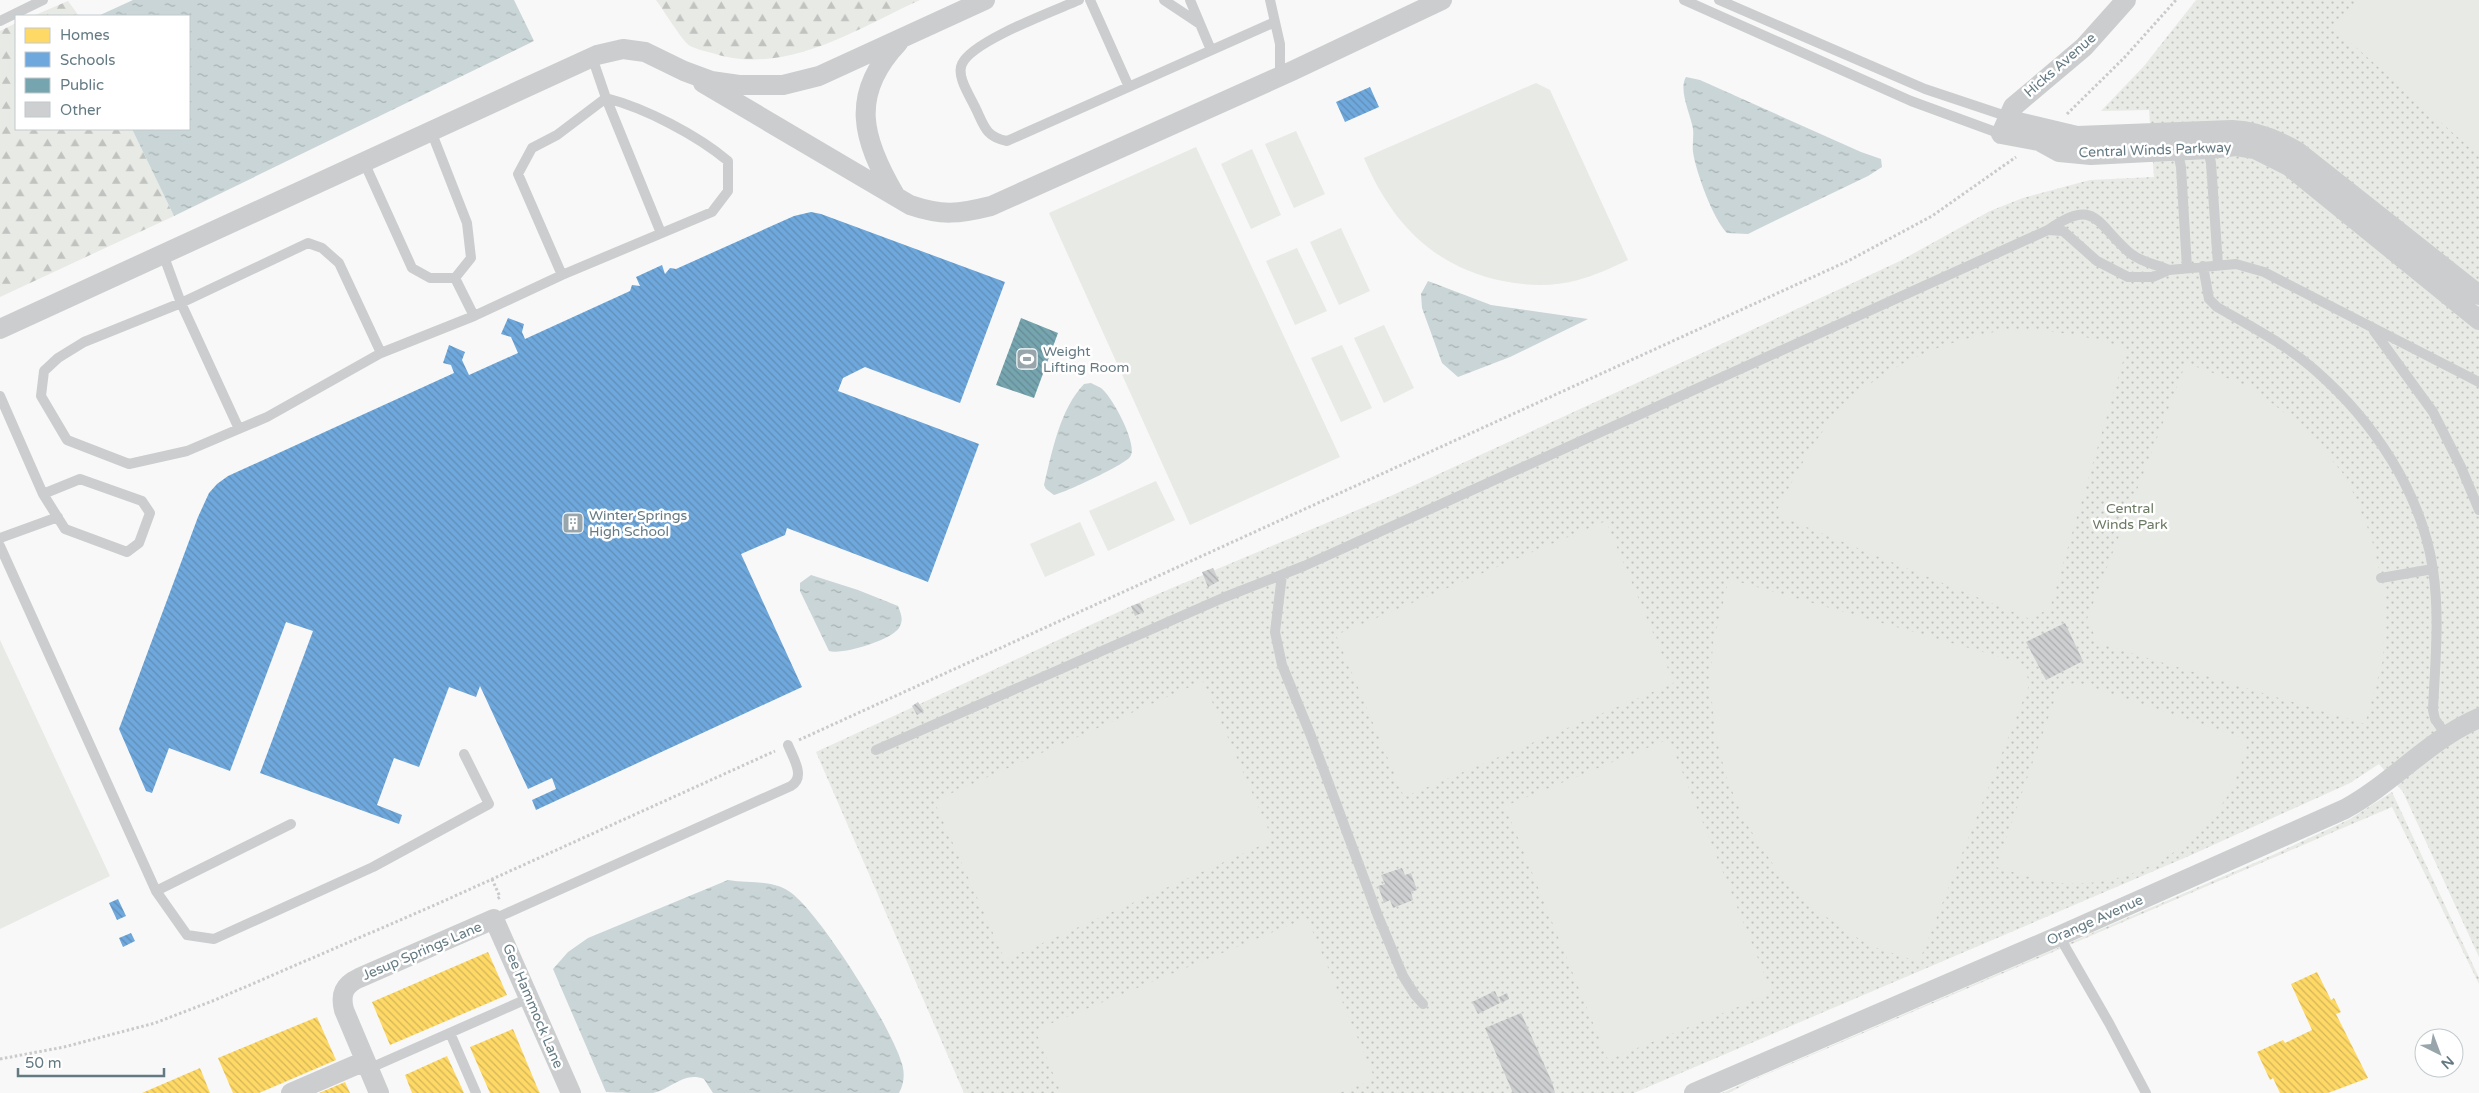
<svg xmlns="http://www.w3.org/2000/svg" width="2479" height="1093" viewBox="0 0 2479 1093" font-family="'Varela Round',sans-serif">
  <defs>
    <pattern id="green-dots" width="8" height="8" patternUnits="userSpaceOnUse" patternTransform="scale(1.25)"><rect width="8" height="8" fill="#e8eae5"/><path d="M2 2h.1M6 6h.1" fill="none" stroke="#c0c3bf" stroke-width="1.8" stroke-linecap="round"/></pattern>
    <pattern id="forest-firs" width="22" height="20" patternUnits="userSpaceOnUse" patternTransform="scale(1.25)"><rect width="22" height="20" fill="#e8eae5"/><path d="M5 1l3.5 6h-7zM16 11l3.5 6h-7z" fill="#c0c3bf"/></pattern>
    <pattern id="water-ripples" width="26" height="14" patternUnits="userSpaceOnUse" patternTransform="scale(1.25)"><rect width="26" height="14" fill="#c9d5d6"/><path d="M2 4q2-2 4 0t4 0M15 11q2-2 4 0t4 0" fill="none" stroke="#a7b2b3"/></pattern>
    <pattern id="homes-back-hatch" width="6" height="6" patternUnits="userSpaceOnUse" patternTransform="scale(1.25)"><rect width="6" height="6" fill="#ffd966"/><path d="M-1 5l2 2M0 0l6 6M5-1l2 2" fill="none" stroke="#d2b559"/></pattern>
    <pattern id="schools-back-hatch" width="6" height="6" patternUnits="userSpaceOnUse" patternTransform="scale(1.25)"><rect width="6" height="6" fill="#6fa8dc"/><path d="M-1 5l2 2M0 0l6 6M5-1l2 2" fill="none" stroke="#5f8eb8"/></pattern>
    <pattern id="public-back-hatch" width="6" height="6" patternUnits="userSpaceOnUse" patternTransform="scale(1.25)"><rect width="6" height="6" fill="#76a5af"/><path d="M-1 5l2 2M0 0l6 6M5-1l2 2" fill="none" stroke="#648b94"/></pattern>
    <pattern id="building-back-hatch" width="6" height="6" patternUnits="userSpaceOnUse" patternTransform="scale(1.25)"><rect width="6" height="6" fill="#cdcfd0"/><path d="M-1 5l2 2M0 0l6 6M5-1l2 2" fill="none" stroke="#aaadae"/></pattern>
  </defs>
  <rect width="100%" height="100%" fill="#f8f8f8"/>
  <path fill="url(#green-dots)" d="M 2196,0 L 2479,0 L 2479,957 L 2403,792 L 2379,764 L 2350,783 L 2189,856 L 1634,1093 L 964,1093 L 816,752 L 1153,596 L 1393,495 L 1713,348 L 1900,261 L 1990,211 L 2023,198 L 2090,180 L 2154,177 L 2149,110 L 2101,111 L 2144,66 Z
    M 2392,792 L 2479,978 L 2479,984 L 2392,807 L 1751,1081 L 1729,1093 L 1722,1093 L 2275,854 L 2350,819 Z"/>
  <path fill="url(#forest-firs)" d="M 656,0 L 920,0 C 856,29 785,77 712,53 C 705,51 696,49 690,46 C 682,41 663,9 656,0 Z
    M 68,1 L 79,16 L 33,16 Z
    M 16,23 L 16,129 L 132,129 L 174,216 L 0,297 L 0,31 Z"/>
  <path fill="#e8eae5" d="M 2357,0 L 2479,0 L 2479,156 L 2333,27 Z
    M 1536,83 L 1550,90 L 1628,260 C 1611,268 1596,275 1578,280 C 1553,287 1528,286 1503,281 C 1433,267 1391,222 1364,158 Z
    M 1296,131 L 1325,194 L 1294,208 L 1265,144 Z
    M 1196,147 L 1340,457 L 1190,525 L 1049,213 Z
    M 1252,149 L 1281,215 L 1251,229 L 1221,164 Z
    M 1341,228 L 1370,291 L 1339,305 L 1310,242 Z
    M 1297,248 L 1327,311 L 1295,325 L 1266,261 Z
    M 1384,325 L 1414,388 L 1384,403 L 1354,338 Z
    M 2004,330 C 2049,329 2084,335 2127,348 L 2050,608 L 2030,619 L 1775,514 C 1789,487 1803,460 1820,435 C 1865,372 1931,344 2004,330 Z
    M 1342,345 L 1372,408 L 1341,422 L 1311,358 Z
    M 2186,363 L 2251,387 L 2304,428 L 2347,478 L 2371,536 L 2386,598 L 2383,660 L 2365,724 L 2098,643 L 2087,619 Z
    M 1156,481 L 1175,520 L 1108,551 L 1089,511 Z
    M 1606,521 L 1674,683 L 1404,797 L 1336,635 Z
    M 1080,522 L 1095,555 L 1045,577 L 1030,544 Z
    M 1729,579 L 2021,663 L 2030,683 L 1919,962 L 1868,945 L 1819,912 L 1776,869 L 1744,820 L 1726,776 L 1716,737 L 1710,685 L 1713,643 Z
    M 0,640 L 110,876 L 0,929 Z
    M 1203,681 L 1273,840 L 1005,960 L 934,801 Z
    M 2076,682 L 2249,740 C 2242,760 2237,782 2225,800 C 2189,857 2118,892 2051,882 C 2032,879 2014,872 1996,867 L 2058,690 Z
    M 1669,739 L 1772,993 L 1608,1060 L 1505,806 Z
    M 1307,918 L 1375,1079 L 1339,1093 L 1061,1093 L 1035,1030 Z"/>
  <path fill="url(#water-ripples)" d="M 133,0 L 514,0 L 534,41 L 174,216 L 132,129 L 189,129 L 189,16 L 98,16 Z
    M 1686,77 L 1700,80 L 1861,152 L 1881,159 L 1882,167 L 1868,176 L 1760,228 L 1748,234 L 1727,233 C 1713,219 1696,172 1693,152 C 1692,144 1694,137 1693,129 C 1691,115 1678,90 1686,77 Z
    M 1428,281 L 1491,305 L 1588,319 L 1510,357 L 1458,377 L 1442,363 L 1422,308 L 1421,294 Z
    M 1091,383 C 1094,385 1098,386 1101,388 C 1112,396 1139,446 1130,457 C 1124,465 1064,493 1054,495 L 1046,489 L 1044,485 C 1052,452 1060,409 1084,384 Z
    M 811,575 L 858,590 L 898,606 C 901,614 904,620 899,628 C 891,640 843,655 829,651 L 800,591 L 800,583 Z
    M 728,880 C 750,884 771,879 790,892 C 820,913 892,1028 902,1064 C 905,1074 904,1084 899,1093 L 713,1093 L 704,1079 C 684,1071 671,1089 653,1093 C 644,1093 614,1093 606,1092 L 553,969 L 568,952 L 588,938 Z"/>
  <path fill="url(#homes-back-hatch)" d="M 488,952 L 507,995 L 390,1045 L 372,1002 Z
    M 2317,972 L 2331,1000 L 2334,998 L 2341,1012 L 2336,1014 L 2368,1078 L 2328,1093 L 2280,1093 L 2273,1078 L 2270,1080 L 2257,1052 L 2283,1040 L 2285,1043 L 2312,1030 L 2291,984 Z
    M 317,1017 L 336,1060 L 259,1093 L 233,1093 L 218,1058 Z
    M 513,1029 L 537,1087 L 540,1093 L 490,1093 L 479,1068 L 470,1047 Z
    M 447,1056 L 464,1093 L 412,1093 L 405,1075 Z
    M 200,1068 L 210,1093 L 142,1093 Z
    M 345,1082 L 350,1093 L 319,1093 Z"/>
  <path fill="url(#schools-back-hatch)" d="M 1370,87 L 1379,107 L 1345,122 L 1336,102 Z
    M 811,212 L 821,214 L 1005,282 L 960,403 L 865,367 L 843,378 L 838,391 L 979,444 L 928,582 L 787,528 L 785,535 L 741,554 L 802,687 L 536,810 L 532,800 L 556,789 L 552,778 L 528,789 L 480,686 L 476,697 L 449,687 L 419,767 L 394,758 L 377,805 L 402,815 L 399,824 L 260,773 L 313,631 L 286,622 L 230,771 L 169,748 L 152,793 L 146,791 L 119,729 L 198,517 L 209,493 L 217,484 L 228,476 L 454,373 L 451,365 L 443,363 L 449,345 L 465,352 L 462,360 L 469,375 L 518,353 L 511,337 L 501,334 L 508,318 L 524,324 L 522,332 L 525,339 L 630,291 L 632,285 L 640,286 L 636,277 L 662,265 L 665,274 L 670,268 L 676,269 L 794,216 Z
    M 118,899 L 126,916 L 117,920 L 109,903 Z
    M 131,933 L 135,941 L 123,947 L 119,938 Z"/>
  <path fill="url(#public-back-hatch)" d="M 1021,318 L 1058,333 L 1034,398 L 996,385 Z"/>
  <path fill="url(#building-back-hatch)" d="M 1213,568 L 1219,581 L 1208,587 L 1202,572 Z
    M 1140,603 L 1144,612 L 1135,616 L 1131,606 Z
    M 2065,623 L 2083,661 L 2046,680 L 2026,642 Z
    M 918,702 L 924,711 L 917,715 L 912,706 Z
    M 1402,868 L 1405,875 L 1411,873 L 1417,890 L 1411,892 L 1413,900 L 1393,908 L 1390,900 L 1384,903 L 1378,886 L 1385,884 L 1381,875 Z
    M 1495,991 L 1500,1003 L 1478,1014 L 1472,1002 Z
    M 1507,993 L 1509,999 L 1501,1003 L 1499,997 Z
    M 1521,1013 L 1552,1082 L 1555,1093 L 1513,1093 L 1485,1028 Z"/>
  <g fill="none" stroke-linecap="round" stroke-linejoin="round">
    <path stroke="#c9cacb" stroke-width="3" stroke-dasharray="2.5 2.5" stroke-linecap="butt" d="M 2067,114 L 2124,58 L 2176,0
      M 799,740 L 1848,261 L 1932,216 L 2016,157
      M 492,879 L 500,897 L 497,899
      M 0,1059 L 64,1047 L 155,1023 L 215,1000 L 435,905 L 775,751"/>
    <path stroke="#cbcdce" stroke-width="10" d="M 1079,0 C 1054,11 972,41 962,64 C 956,76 970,96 975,107 C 984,125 985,137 1007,141 L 1275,22
      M 1090,0 L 1129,87
      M 1164,0 L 1200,24
      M 1190,0 L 1211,50
      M 1270,0 L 1280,44 L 1280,76
      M 1684,0 L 1911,101 L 2001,134
      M 1719,0 L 1925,89 L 2009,117
      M 0,21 L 43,0
      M 606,98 L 661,233
      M 431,131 L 467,223 L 471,258 L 455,278
      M 2207,146 L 2211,163 L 2218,265
      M 2177,149 L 2181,167 L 2187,268
      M 364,162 L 412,268 L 430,278 L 455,278 L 474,316 L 381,353
      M 2048,230 L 2063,231 L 2097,261 L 2128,277 L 2153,277 L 2169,270 L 2236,264 L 2264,272 L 2479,382
      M 163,254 L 181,303 L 84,342 L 58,358 L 44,371 L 41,396 L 67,440 L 129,464 L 187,451 L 267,417 L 381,353 L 339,263 L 322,248 L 308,243 L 181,303 L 239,429
      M 2203,266 L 2209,299 L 2217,307 C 2250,326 2287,345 2316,371 C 2373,421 2422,493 2433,570 C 2440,616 2435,664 2433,710 L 2435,719 L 2446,735
      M 562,275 L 712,212 L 728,191 L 728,161 C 697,135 645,108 606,98
      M 474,316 L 562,275 L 518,174 L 532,148 L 557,135 L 606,98 L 592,57
      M 2374,331 L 2433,412 L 2461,467 L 2479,510
      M 0,396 L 43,494 L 65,529 L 127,552 L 139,543 L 150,513 L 142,501 L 80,479 L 43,494
      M 0,538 L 58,517
      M 0,546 L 156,891 L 187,935 L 214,939 L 373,867 L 489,804 L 464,754
      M 1282,575 L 1275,632 L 1282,665 L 1311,736 L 1378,916 L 1403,976 L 1415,995 L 1423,1004
      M 2381,578 L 2433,569
      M 876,750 L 1225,597 L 1304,566 L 2048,230 C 2096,196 2096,224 2130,253 C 2142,263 2156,264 2169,270
      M 156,891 L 291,824
      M 494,919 L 791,786 C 806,777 793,758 788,745
      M 2059,936 L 2109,1023 L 2146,1093
      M 450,1033 L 476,1093
      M 368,1069 L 529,998"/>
    <path stroke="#cbcdce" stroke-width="20" d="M 2126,0 L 2084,47 L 2013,107 L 2001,134 L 2039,141 L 2059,152 L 2091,155 L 2208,149 L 2236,146 L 2255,149 L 2289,166 L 2479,320
      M 703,83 L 910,205 C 942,216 959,214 991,206 L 1292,71 L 1442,0
      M 2009,117 L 2018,122 L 2077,136 L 2232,130 C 2256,131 2278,140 2298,152 L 2479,295
      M 895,195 C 862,139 849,95 898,43
      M 0,329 L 597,55 L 623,49 L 645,52 L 684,71 L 711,81 L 739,85 L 783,85 L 819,76 L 985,0
      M 291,1093 L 365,1061
      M 379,1093 L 344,1010 C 340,994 344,985 359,978 L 494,919 L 571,1093
      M 1694,1093 L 2059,936 L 2345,809 C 2393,783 2428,740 2479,718"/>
  </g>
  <defs>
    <g id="stadium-square" transform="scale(1.125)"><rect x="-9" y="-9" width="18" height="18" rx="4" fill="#98a6ac" stroke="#fff"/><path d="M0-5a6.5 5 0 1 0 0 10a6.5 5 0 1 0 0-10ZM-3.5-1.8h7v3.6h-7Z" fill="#fff"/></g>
    <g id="building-square" transform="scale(1.125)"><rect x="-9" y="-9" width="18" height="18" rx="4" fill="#98a6ac" stroke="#fff"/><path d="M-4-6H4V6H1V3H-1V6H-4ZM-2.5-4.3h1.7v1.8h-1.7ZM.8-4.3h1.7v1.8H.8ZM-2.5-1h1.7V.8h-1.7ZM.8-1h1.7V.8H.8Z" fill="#fff"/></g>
  </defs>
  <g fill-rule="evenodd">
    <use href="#stadium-square" x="1027" y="359"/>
    <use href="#building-square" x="573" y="523"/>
  </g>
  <g text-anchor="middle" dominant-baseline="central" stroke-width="5" stroke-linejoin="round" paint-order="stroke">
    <g font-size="14" fill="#647a83" stroke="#fff">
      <text transform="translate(2060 65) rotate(-41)">Hicks Avenue</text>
      <text transform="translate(2155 150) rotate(-2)">Central Winds Parkway</text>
      <text transform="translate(2095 920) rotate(-24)">Orange Avenue</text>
      <text transform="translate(422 951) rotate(-23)">Jesup Springs Lane</text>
      <text transform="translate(533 1006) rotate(67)">Gee Hammock Lane</text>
    </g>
    <g font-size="14" fill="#647a83" stroke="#fff" text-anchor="start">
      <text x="1043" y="351">Weight<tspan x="1043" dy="16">Lifting Room</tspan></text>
      <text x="589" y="515">Winter Springs<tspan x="589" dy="16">High School</tspan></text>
    </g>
    <g font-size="14" fill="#6b7a63" stroke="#fff">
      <text x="2130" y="508">Central<tspan x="2130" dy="16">Winds Park</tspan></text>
    </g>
  </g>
  <rect x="15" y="15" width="175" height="115" fill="#ffffff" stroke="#c1cacd"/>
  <rect x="25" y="28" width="25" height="15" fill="#ffd966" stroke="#c1cacd"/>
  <text x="60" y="40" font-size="15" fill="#647a83">Homes</text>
  <rect x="25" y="52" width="25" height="15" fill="#6fa8dc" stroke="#c1cacd"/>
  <text x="60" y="65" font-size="15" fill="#647a83">Schools</text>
  <rect x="25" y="78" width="25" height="15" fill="#76a5af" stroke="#c1cacd"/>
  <text x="60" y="90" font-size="15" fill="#647a83">Public</text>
  <rect x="25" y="102" width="25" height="15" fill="#cdcfd0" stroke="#c1cacd"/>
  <text x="60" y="115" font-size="15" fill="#647a83">Other</text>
  <g transform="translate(2439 1053) rotate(138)"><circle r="24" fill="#ffffff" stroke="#c1cacd"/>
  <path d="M0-4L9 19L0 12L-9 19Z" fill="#98a6ac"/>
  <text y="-8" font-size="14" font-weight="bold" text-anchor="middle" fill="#647a83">N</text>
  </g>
  <path d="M18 1068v8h146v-8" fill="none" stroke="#647a83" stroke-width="2.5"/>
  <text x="25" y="1068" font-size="15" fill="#647a83" stroke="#ffffff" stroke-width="4" paint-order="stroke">50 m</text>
</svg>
